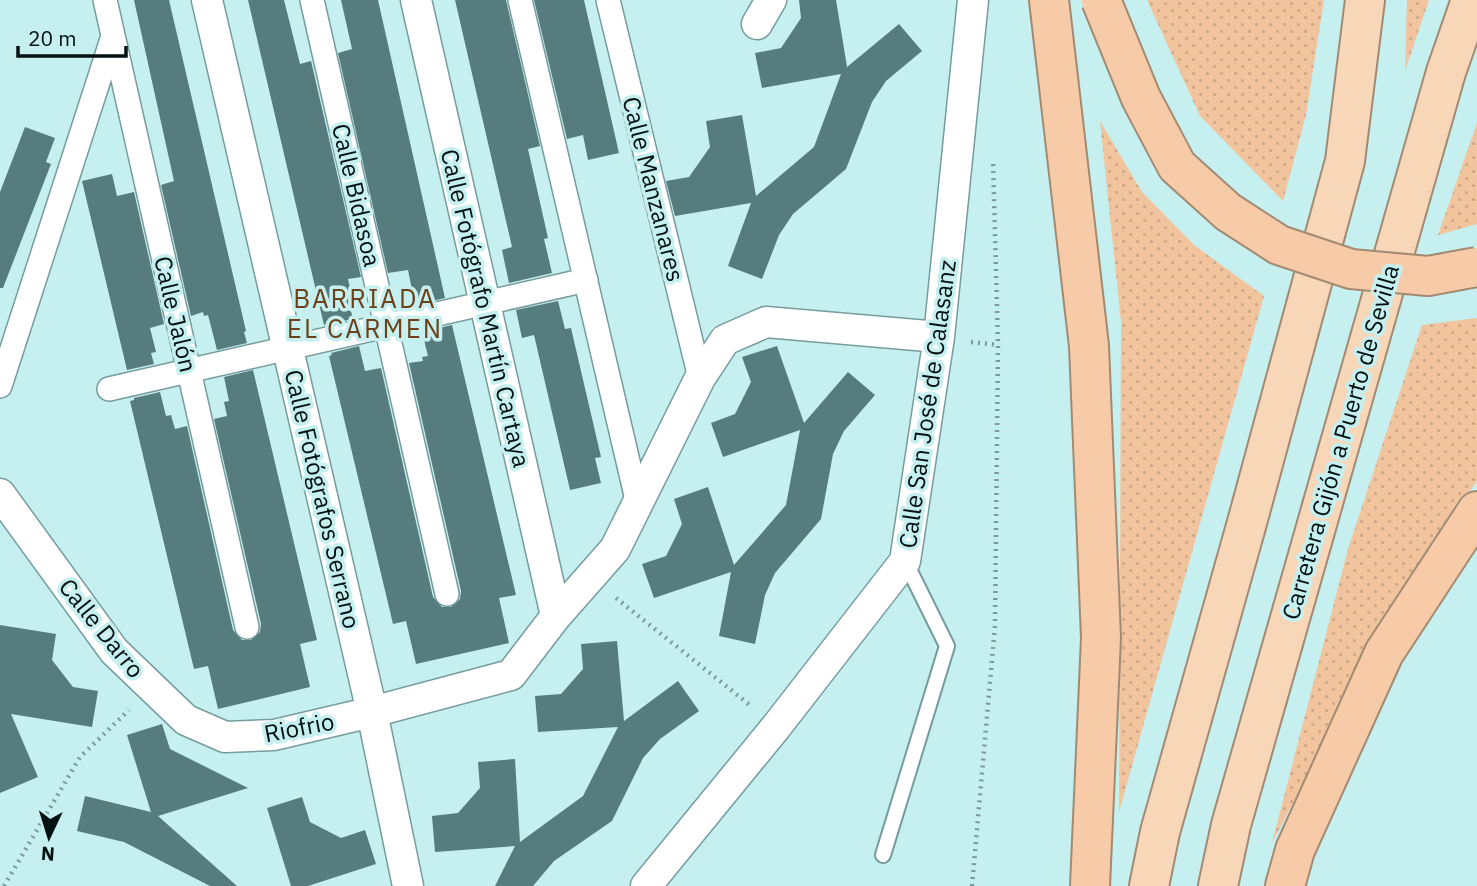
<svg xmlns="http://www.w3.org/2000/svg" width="1477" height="886" viewBox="0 0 1477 886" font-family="'IBM Plex Sans',sans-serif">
  <defs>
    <pattern id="grass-dots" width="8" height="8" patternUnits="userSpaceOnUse" patternTransform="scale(1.75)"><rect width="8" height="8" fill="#f1c49e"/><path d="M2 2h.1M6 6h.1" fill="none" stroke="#cda787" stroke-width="1.8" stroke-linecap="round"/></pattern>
  </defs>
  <rect width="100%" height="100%" fill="#c6eff0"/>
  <path fill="url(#grass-dots)" d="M 1147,0 L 1324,0 L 1306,115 L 1283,201 L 1200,116 Z
    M 1407,0 L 1429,0 L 1405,71 Z
    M 1100,121 L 1142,192 L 1194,245 L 1264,296 L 1119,812 L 1121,322 Z
    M 1477,123 L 1477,224 L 1438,235 Z
    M 1477,318 L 1477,481 L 1417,567 L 1272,843 L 1348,549 L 1422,325 Z"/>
  <path fill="#577c7e" d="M 134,0 L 169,0 L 246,331 L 244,332 L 247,343 L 217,350 L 208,315 L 204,316 L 203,312 L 191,316 L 161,185 L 174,181 Z
    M 248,0 L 284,0 L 300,64 L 311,61 L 361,277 L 348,279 L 354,306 L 350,307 L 353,319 L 324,325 Z
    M 341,0 L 378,0 L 445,298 L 415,305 L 408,270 L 388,273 L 338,53 L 352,49 Z
    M 455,0 L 506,0 L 540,146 L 528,149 L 548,238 L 544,239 L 552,273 L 509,283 L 502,250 L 512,247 Z
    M 534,0 L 584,0 L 619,153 L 588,160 L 583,135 L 567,139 Z
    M 799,0 L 836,0 L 847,67 L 899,24 L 922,51 L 886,81 L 872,102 L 846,169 L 793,214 L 779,235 L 762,279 L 728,266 L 751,203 L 675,216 L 666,181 L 689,177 L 710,147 L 706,121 L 742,115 L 756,196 L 814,147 L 841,74 L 762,88 L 755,53 L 781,48 L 801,18 Z
    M 25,127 L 55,138 L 46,162 L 51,164 L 3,288 L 0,288 L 0,192 Z
    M 112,174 L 117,196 L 134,192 L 164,324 L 150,328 L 156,352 L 151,353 L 154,364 L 127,370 L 82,181 Z
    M 558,301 L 565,329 L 571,328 L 601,457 L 595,458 L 601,483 L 570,490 L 534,335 L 522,338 L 516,310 Z
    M 452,325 L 516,595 L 499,598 L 509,643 L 416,664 L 406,621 L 393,624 L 329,356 L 332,355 L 331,353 L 359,346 L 365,371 L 381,368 L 433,597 L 442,607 L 451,607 L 460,599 L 461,591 L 409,363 L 423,361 L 422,357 L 428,356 L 422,332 Z
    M 777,346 L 804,423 L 848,372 L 875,395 L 844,431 L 833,454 L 821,519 L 775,573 L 765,595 L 755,644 L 719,636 L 731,572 L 654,598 L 642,564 L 666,556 L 682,524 L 674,499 L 708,487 L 734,565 L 786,505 L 800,430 L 723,457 L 711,423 L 735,414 L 751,382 L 742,357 Z
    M 253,370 L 317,640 L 300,644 L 310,687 L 218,709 L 208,666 L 194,669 L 130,401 L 134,400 L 134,398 L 160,392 L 166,416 L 171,415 L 175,429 L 187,426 L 233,630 L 242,640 L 251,640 L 260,632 L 261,624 L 214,419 L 227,416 L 224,402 L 229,401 L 224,377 Z
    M 0,625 L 56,634 L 52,660 L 73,687 L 98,691 L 92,727 L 11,714 L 38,777 L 0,793 Z
    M 617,641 L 624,721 L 678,681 L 699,711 L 660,739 L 643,758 L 612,821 L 554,861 L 533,886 L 495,886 L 515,846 L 435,852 L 432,816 L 458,813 L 480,788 L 478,762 L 515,759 L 520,842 L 583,796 L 618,727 L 538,732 L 535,696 L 561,694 L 583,669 L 581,644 Z
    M 162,724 L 170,749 L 248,788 L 158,816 L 237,886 L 210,886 L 124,842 L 77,831 L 85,796 L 151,812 L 127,735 Z
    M 302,797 L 310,822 L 341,838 L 365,830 L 376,864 L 308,886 L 291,886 L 267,808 Z"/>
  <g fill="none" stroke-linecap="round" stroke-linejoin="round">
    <g stroke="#769c9e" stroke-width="18">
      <path id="service" d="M 883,855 L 947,646 L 905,561"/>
    </g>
    <g stroke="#769c9e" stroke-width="26">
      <path id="pedestrian" d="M 105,0 L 247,627
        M 312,0 L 447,594
        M 520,0 L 638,504
        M 608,0 L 700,378
        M 0,386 L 113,36
        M 109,389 L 586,280"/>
    </g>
    <g stroke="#769c9e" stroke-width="33">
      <path id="minor" d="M 207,0 L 372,712 L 408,886
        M 416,0 L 556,616
        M 757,24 L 771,0
        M 0,494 L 114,651 L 186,720 L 225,737 L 274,735 L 372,712 L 511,675 L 556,616 L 615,549 L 700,378 L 725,340 L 766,322 L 939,337
        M 646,886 L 776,727 L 905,561 L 939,337 L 973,0"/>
    </g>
    <g stroke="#a28a73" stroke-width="42">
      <path id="trunk" d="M 1149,886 L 1160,832 L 1248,519 L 1345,161 L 1365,0
        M 1218,886 L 1231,825 L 1446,72 L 1471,0"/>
    </g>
    <g stroke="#a28a73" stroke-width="42">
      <path id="motorway" d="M 1049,0 L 1089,346 L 1101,638 L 1090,886
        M 1285,886 L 1295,850 L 1384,653 L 1477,511"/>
    </g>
    <path stroke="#7c9a9b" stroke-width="4.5" stroke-dasharray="2 5" stroke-linecap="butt" d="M 971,342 L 998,345
      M 616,598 L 751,706
      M 4,886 L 80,757 L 129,710
      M 972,886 L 995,626 L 998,345 L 993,160"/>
    <use href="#service" stroke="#fff" stroke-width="14"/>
    <use href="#pedestrian" stroke="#fff" stroke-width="23"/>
    <use href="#minor" stroke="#fff" stroke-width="30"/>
    <use href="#trunk" stroke="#f8d6b8" stroke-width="38"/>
    <use href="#motorway" stroke="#f7cba7" stroke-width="38"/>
    <g stroke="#a28a73" stroke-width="42" stroke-linecap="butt">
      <path id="motorway-bridge" d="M 1101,0 L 1141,98 L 1177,166 L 1228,212 L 1279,245 L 1351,269 L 1428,276 L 1477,267"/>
    </g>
    <use href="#motorway-bridge" stroke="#f7cba7" stroke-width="38"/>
  </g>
  <g text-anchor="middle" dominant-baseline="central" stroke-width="7" stroke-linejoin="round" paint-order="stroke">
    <g font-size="24" fill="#041112" stroke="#c6eff0">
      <text transform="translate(654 189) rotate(76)">Calle Manzanares</text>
      <text transform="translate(357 195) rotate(77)">Calle Bidasoa</text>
      <text transform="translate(486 308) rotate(77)">Calle Fotógrafo Martín Cartaya</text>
      <text transform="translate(176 314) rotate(77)">Calle Jalón</text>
      <text transform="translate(927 404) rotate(-82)">Calle San José de Calasanz</text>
      <text transform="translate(1340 442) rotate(-74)">Carretera Gijón a Puerto de Sevilla</text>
      <text transform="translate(323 499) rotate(77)">Calle Fotógrafos Serrano</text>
      <text transform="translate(102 628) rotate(51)">Calle Darro</text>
      <text transform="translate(299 727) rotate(-11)">Riofrio</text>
    </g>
    <g font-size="26" letter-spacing="2" fill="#6c4119" stroke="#c6eff0">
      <text x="365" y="298">BARRIADA<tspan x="365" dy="30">EL CARMEN</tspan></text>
    </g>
  </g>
  <g transform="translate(49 837) rotate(184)" stroke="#c6eff0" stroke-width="5" paint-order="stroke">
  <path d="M0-5L12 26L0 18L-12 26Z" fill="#041112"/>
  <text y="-10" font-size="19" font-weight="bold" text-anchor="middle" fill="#041112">N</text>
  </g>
  <path d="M18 46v10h108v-10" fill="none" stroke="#041112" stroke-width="3.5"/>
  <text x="28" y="46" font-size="21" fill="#041112" stroke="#c6eff0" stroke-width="5" paint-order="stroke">20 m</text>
</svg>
